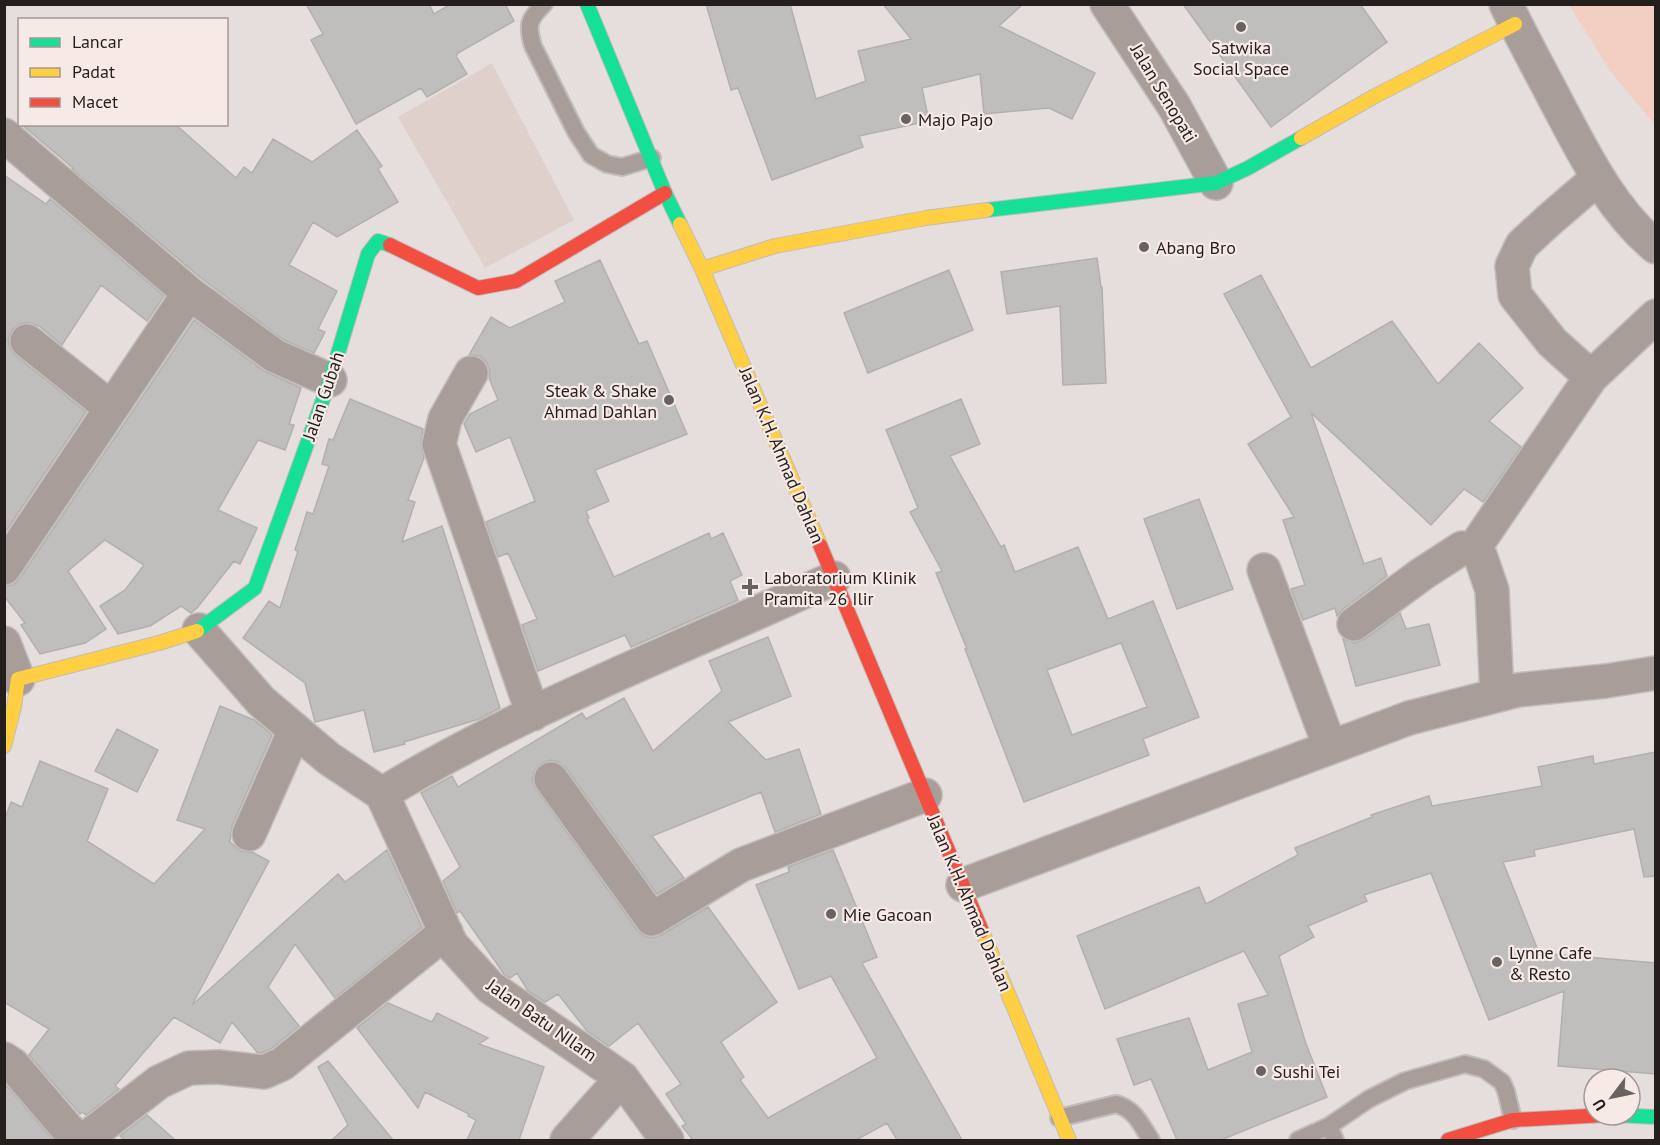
<svg xmlns="http://www.w3.org/2000/svg" width="1660" height="1145" viewBox="0 0 1660 1145" font-family="'PT Sans',sans-serif">
  <rect width="100%" height="100%" fill="#e6dedc"/>
  <path fill="#dfd0cc" d="M 492,63 L 574,220 L 485,268 L 398,117 Z"/>
  <path fill="#f2cec3" d="M 1569,5 L 1655,5 L 1655,125 L 1611,72 Z"/>
  <path fill="#c0bebd" stroke="#b2b0af" stroke-width="1.5" fill-rule="evenodd" d="M 306,4 L 429,4 L 434,14 L 451,4 L 505,4 L 514,21 L 458,53 L 456,56 L 467,74 L 427,97 L 421,88 L 356,124 L 311,40 L 323,34 Z
    M 706,4 L 790,4 L 816,99 L 866,81 L 858,51 L 911,39 L 883,4 L 1023,4 L 999,26 L 1095,73 L 1072,119 L 1049,108 L 984,114 L 980,74 L 922,88 L 929,121 L 859,136 L 863,147 L 772,180 L 738,88 L 731,90 Z
    M 1183,4 L 1360,4 L 1387,42 L 1271,127 Z
    M 21,124 L 175,124 L 236,178 L 244,167 L 252,173 L 273,139 L 312,162 L 357,130 L 382,166 L 378,169 L 398,202 L 337,237 L 313,222 L 289,265 L 337,291 L 318,329 L 325,332 L 314,353 L 284,340 L 201,278 L 72,169 L 73,168 Z
    M 4,175 L 46,204 L 50,199 L 164,296 L 147,321 L 101,285 L 62,345 L 39,326 L 30,323 L 21,323 L 12,330 L 8,339 L 10,348 L 15,355 L 86,412 L 4,534 Z
    M 1097,258 L 1101,287 L 1102,287 L 1106,383 L 1063,385 L 1060,306 L 1007,314 L 1001,272 Z
    M 600,260 L 639,344 L 647,341 L 687,434 L 595,470 L 609,501 L 586,511 L 589,518 L 587,519 L 614,577 L 709,533 L 711,539 L 723,533 L 742,575 L 730,581 L 738,600 L 631,647 L 625,635 L 538,671 L 522,625 L 537,619 L 508,553 L 498,557 L 486,522 L 535,501 L 510,437 L 476,452 L 464,424 L 470,414 L 498,400 L 489,378 L 490,372 L 487,363 L 480,356 L 469,355 L 491,317 L 510,328 L 565,302 L 555,281 Z
    M 949,270 L 973,330 L 868,373 L 844,313 Z
    M 1261,275 L 1311,368 L 1392,321 L 1438,384 L 1479,343 L 1523,388 L 1489,421 L 1521,447 L 1483,502 L 1464,489 L 1431,525 L 1311,413 L 1364,564 L 1381,558 L 1387,576 L 1343,609 L 1337,616 L 1335,608 L 1303,620 L 1291,589 L 1305,585 L 1283,520 L 1294,517 L 1248,444 L 1291,417 L 1224,294 Z
    M 194,320 L 264,371 L 301,388 L 289,424 L 294,425 L 285,450 L 258,440 L 218,510 L 257,528 L 255,533 L 240,564 L 234,561 L 197,608 L 191,613 L 181,606 L 150,626 L 118,634 L 100,606 L 125,590 L 144,565 L 105,540 L 68,571 L 106,629 L 85,643 L 40,654 L 21,625 L 25,623 L 4,596 L 4,586 L 13,585 L 20,578 Z
    M 350,399 L 423,429 L 421,440 L 424,458 L 408,500 L 415,502 L 402,542 L 442,526 L 500,708 L 479,719 L 404,742 L 405,744 L 374,752 L 364,710 L 315,722 L 305,683 L 243,638 L 269,601 L 280,608 L 298,551 L 295,550 L 307,512 L 313,514 L 329,466 L 322,464 L 329,439 L 333,440 Z
    M 961,399 L 980,444 L 950,456 L 1001,547 L 1004,545 L 1015,572 L 1078,547 L 1108,619 L 1153,601 L 1199,717 L 1143,739 L 1149,755 L 1024,802 L 965,649 L 967,649 L 936,573 L 942,571 L 910,512 L 918,508 L 886,430 ZM 1121,643 L 1147,707 L 1072,735 L 1047,670 Z
    M 1199,499 L 1233,589 L 1177,609 L 1144,519 Z
    M 1400,613 L 1406,629 L 1429,624 L 1440,665 L 1356,686 L 1343,639 L 1355,643 L 1365,639 Z
    M 768,637 L 791,696 L 728,722 L 766,760 L 799,749 L 821,814 L 775,832 L 761,792 L 652,836 L 684,878 L 657,894 L 566,768 L 558,762 L 550,760 L 541,764 L 534,772 L 532,780 L 536,789 L 637,930 L 644,936 L 653,938 L 661,935 L 708,907 L 777,1002 L 721,1042 L 744,1077 L 740,1080 L 768,1118 L 877,1058 L 831,976 L 799,989 L 756,885 L 789,872 L 788,867 L 833,850 L 877,957 L 862,963 L 962,1140 L 897,1140 L 887,1123 L 856,1140 L 693,1140 L 682,1126 L 686,1124 L 666,1094 L 681,1084 L 638,1023 L 609,1046 L 587,1031 L 558,994 L 545,1002 L 528,991 L 517,973 L 510,978 L 504,974 L 460,911 L 457,913 L 443,881 L 460,867 L 421,793 L 452,776 L 458,787 L 582,713 L 586,719 L 624,698 L 653,751 L 722,691 L 709,661 Z
    M 220,706 L 254,720 L 272,735 L 232,826 L 230,842 L 241,851 L 252,852 L 269,861 L 192,1005 L 338,874 L 345,882 L 387,850 L 422,927 L 335,998 L 295,944 L 268,987 L 299,1026 L 272,1048 L 261,1053 L 257,1052 L 232,1022 L 220,1043 L 174,1017 L 115,1086 L 119,1089 L 86,1115 L 82,1112 L 80,1114 L 29,1055 L 49,1029 L 4,1002 L 4,821 L 11,802 L 22,807 L 40,761 L 108,789 L 87,841 L 154,884 L 205,829 L 177,820 Z
    M 117,729 L 158,750 L 137,792 L 95,771 Z
    M 1656,752 L 1656,876 L 1644,877 L 1634,829 L 1534,850 L 1535,856 L 1503,862 L 1539,953 L 1656,963 L 1656,1074 L 1558,1066 L 1564,991 L 1489,1020 L 1431,873 L 1364,895 L 1367,901 L 1308,926 L 1314,937 L 1279,956 L 1306,1044 L 1327,1097 L 1221,1140 L 1177,1140 L 1151,1079 L 1134,1085 L 1117,1039 L 1189,1018 L 1208,1070 L 1252,1052 L 1238,1004 L 1268,995 L 1244,951 L 1105,1009 L 1077,936 L 1199,887 L 1206,904 L 1298,855 L 1295,848 L 1372,817 L 1371,815 L 1429,796 L 1432,806 L 1542,786 L 1538,767 L 1593,756 L 1594,764 Z
    M 388,1003 L 432,1022 L 437,1013 L 488,1038 L 479,1044 L 544,1067 L 519,1140 L 467,1140 L 476,1120 L 468,1116 L 469,1114 L 425,1092 L 418,1108 L 357,1028 Z
    M 328,1061 L 393,1140 L 332,1140 L 348,1125 L 318,1067 Z
    M 7,1086 L 53,1140 L 4,1140 L 4,1089 Z
    M 147,1115 L 175,1140 L 125,1140 L 120,1136 Z"/>
  <g fill="none" stroke-linecap="round" stroke-linejoin="round">
    <g stroke="#c2bcba" stroke-width="20">
      <path id="lane" d="M 544,4 C 528,20 527,25 533,46 L 576,132 L 591,155 L 607,164 L 622,167 L 652,158
        M 1059,1118 L 1116,1104 C 1135,1109 1141,1125 1151,1140
        M 1298,1140 L 1329,1126
        M 1335,1140 L 1329,1126 L 1369,1099 L 1405,1081 L 1465,1064 L 1484,1069 L 1502,1082 L 1506,1091 L 1513,1120"/>
    </g>
    <g stroke="#c2bcba" stroke-width="36">
      <path id="street" d="M 1107,4 L 1174,106 L 1216,183
        M 1506,4 C 1522,38 1540,70 1557,103 C 1584,154 1611,210 1656,247
        M 4,135 L 189,293 L 275,356 L 330,380
        M 1598,178 L 1548,221 L 1522,245 L 1512,266 L 1515,295 L 1552,342 L 1591,377 L 1656,316
        M 27,341 L 111,408
        M 471,373 L 445,419 L 439,444 L 533,714
        M 1473,550 L 1591,377
        M 4,568 L 189,293
        M 1264,570 L 1330,747
        M 1354,624 L 1422,574 L 1462,548 L 1473,550 L 1480,555 L 1492,590 L 1497,695
        M 199,630 L 261,701 L 328,758 L 382,794
        M 4,643 L 18,679
        M 551,779 L 652,919 L 741,865 L 925,795
        M 382,794 C 525,707 683,648 834,578
        M 382,794 L 451,944 L 490,987 L 622,1078 L 667,1140
        M 249,834 L 295,730
        M 963,885 L 1409,718 L 1518,690 L 1606,681 L 1656,673
        M 4,1059 L 13,1065 L 77,1140
        M 84,1140 L 159,1082 L 189,1068 L 218,1067 L 264,1072 L 282,1064 L 446,932
        M 567,1140 L 622,1078"/>
    </g>
    <g stroke="#c2bcba" stroke-width="16">
      <path id="fast" d="M 587,4 L 665,193 L 680,224
        M 987,210 L 1216,183 L 1248,168 L 1301,138
        M 197,631 L 255,588 L 330,380 L 368,254 L 378,241 L 390,245
        M 1615,1115 L 1656,1117"/>
    </g>
    <g stroke="#c2bcba" stroke-width="16">
      <path id="slow" d="M 1301,138 L 1375,96 L 1515,24
        M 680,224 L 702,269 L 820,545
        M 702,269 L 775,246 L 926,218 L 987,210
        M 4,746 L 14,707 L 18,679 L 159,643 L 197,631
        M 982,931 L 1069,1140"/>
    </g>
    <g stroke="#c2bcba" stroke-width="16">
      <path id="jam" d="M 390,245 L 478,288 L 516,281 L 665,193
        M 820,545 L 982,931
        M 1448,1140 L 1513,1120 L 1606,1115"/>
    </g>
    <use href="#lane" stroke="#a99d99" stroke-width="16"/>
    <use href="#street" stroke="#a99d99" stroke-width="33"/>
    <use href="#fast" stroke="#16e098" stroke-width="14"/>
    <use href="#slow" stroke="#ffcf43" stroke-width="14"/>
    <use href="#jam" stroke="#f24e42" stroke-width="14"/>
  </g>
  <g fill="#686260" stroke="#f7e9e5" stroke-width="2">
    <circle cx="1241" cy="27" r="6"/>
    <circle cx="906" cy="119" r="6"/>
    <circle cx="1144" cy="247" r="6"/>
    <circle cx="669" cy="400" r="6"/>
    <path d="M747 578h6v6h6v6h-6v6h-6v-6h-6v-6h6z"/>
    <circle cx="831" cy="914" r="6"/>
    <circle cx="1497" cy="962" r="6"/>
    <circle cx="1261" cy="1071" r="6"/>
  </g>
  <g text-anchor="middle" dominant-baseline="central" stroke-width="4.5" stroke-linejoin="round" paint-order="stroke">
    <g font-size="18" fill="#241f1d" stroke="#f7e9e5" text-anchor="start">
      <text x="1241" y="47" text-anchor="middle">Satwika<tspan x="1241" dy="21">Social Space</tspan></text>
      <text x="918" y="119">Majo Pajo</text>
      <text x="1156" y="247">Abang Bro</text>
      <text x="657" y="390" text-anchor="end">Steak &amp; Shake<tspan x="657" dy="21">Ahmad Dahlan</tspan></text>
      <text x="764" y="577">Laboratorium Klinik<tspan x="764" dy="21">Pramita 26 Ilir</tspan></text>
      <text x="843" y="914">Mie Gacoan</text>
      <text x="1509" y="952">Lynne Cafe<tspan x="1509" dy="21">&amp; Resto</tspan></text>
      <text x="1273" y="1071">Sushi Tei</text>
    </g>
    <g font-size="18" fill="#241f1d" stroke="#f7e9e5">
      <text transform="translate(1164 93) rotate(59)">Jalan Senopati</text>
      <text transform="translate(323 396) rotate(-71)">Jalan Gubah</text>
      <text transform="translate(782 455) rotate(67)">Jalan K.H. Ahmad Dahlan</text>
      <text transform="translate(970 903) rotate(67)">Jalan K.H. Ahmad Dahlan</text>
      <text transform="translate(542 1020) rotate(35)">Jalan Batu NIlam</text>
    </g>
  </g>
  <rect width="1660" height="1145" fill="none" stroke="#241f1d" stroke-width="12"/>
  <rect x="18" y="18" width="210" height="108" fill="#f7e9e5" stroke="#a39895" stroke-width="1.5"/>
  <rect x="30" y="38" width="30" height="9" fill="#16e098" stroke="#a39895" stroke-width="1.5"/>
  <text x="72" y="48" font-size="18" fill="#241f1d">Lancar</text>
  <rect x="30" y="68" width="30" height="9" fill="#ffcf43" stroke="#a39895" stroke-width="1.5"/>
  <text x="72" y="78" font-size="18" fill="#241f1d">Padat</text>
  <rect x="30" y="98" width="30" height="9" fill="#f24e42" stroke="#a39895" stroke-width="1.5"/>
  <text x="72" y="108" font-size="18" fill="#241f1d">Macet</text>
  <g transform="translate(1612 1097) rotate(238)"><circle r="28" fill="#f7e9e5" stroke="#a39895" stroke-width="1.5"/>
  <path d="M0-4.5L10 22L0 15L-10 22Z" fill="#686260"/>
  <text y="-9" font-size="16" font-weight="bold" text-anchor="middle" fill="#241f1d">U</text>
  </g>
</svg>
